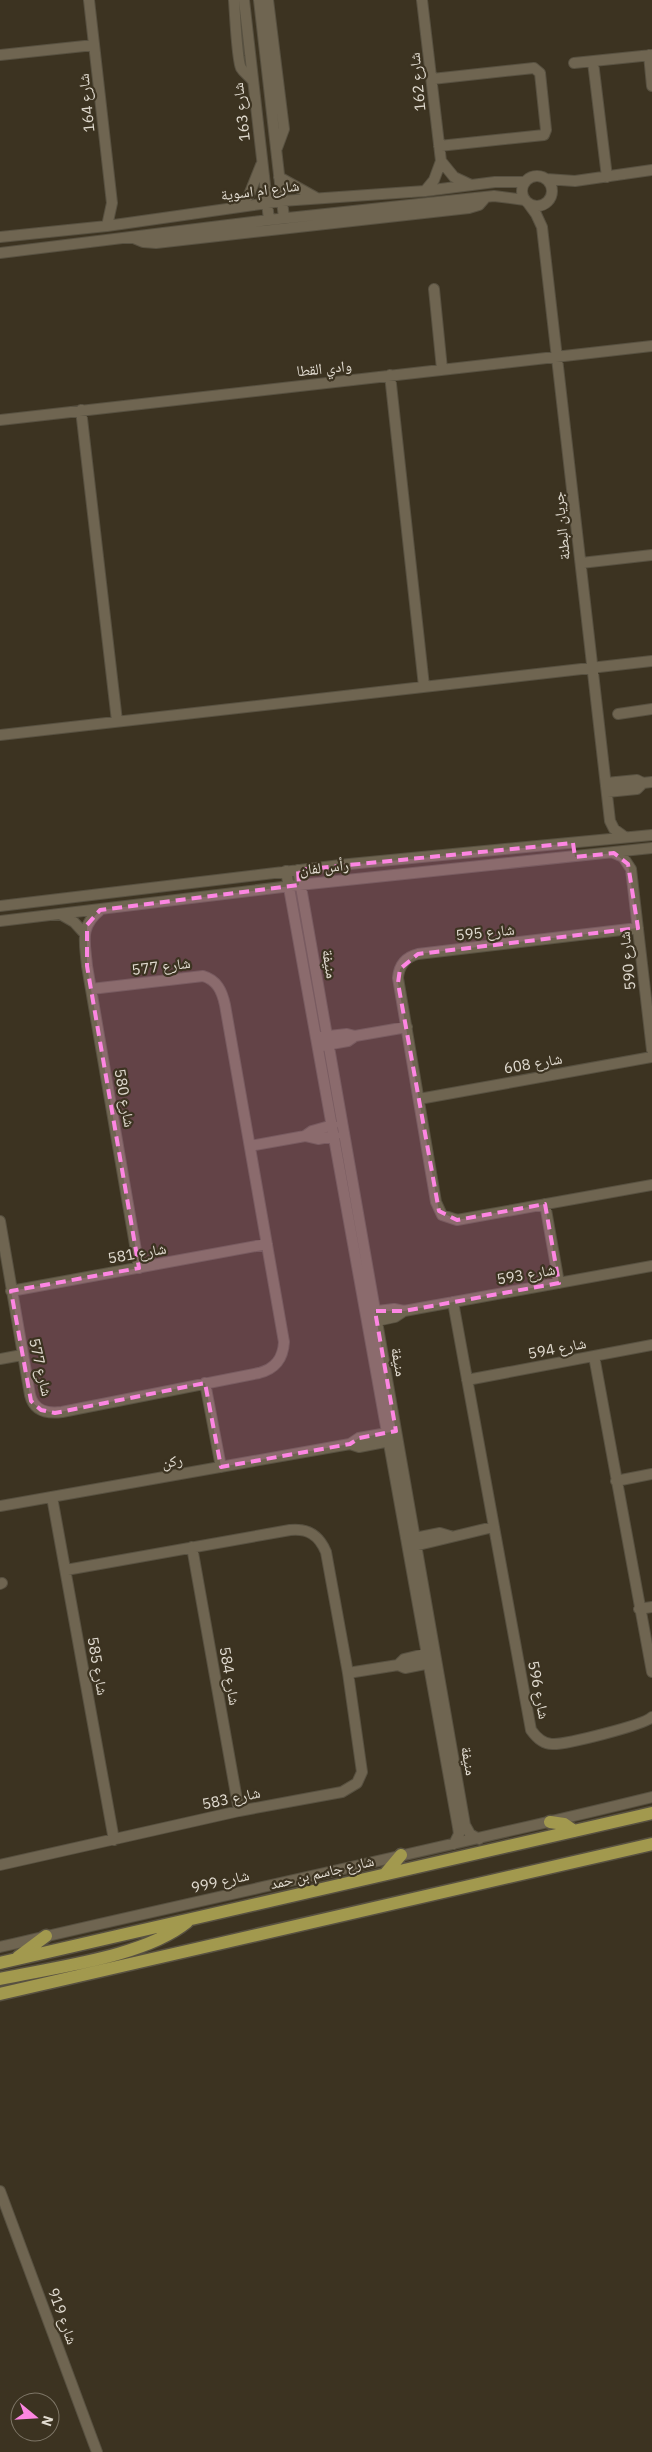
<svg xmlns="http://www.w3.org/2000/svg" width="652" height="2452" viewBox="0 0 652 2452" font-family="'IBM Plex Sans','Noto Naskh Arabic',sans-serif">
  <rect width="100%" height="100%" fill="#3c3321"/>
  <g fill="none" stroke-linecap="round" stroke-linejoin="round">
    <g stroke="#585141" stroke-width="12">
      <path id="minor" d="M 89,0 L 112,203 L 107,226
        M 234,0 C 235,13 237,61 241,68 C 244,73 249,76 252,80
        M 244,0 L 269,220
        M 259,0 L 284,218
        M 268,0 L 284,129 L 277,148
        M 422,0 L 441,161 L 454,177 L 471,185
        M 0,55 L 94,45
        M 649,55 L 652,86
        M 593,62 L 607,177
        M 574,63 L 652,55
        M 432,79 L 534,68 L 540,73 L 546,130 L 544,135 L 439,146
        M522 191a15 15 0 1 1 30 0a15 15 0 1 1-30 0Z
        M 279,177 L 315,197
        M 546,179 L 575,181 L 652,170
        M 425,191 L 434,180 L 441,161
        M 528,203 L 536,214 L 542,227 L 610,821 L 614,829 L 625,837
        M 238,207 L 249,195 L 261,165
        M 0,237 L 107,226 L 282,201 L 425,191 L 495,182 L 525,182
        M 131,237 L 143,242 L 156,243 L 469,208 L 479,205 L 486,197
        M 0,253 L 269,220 L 494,196 L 525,200
        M 434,289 L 442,369
        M 390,375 L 424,686
        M 81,410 L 117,721
        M 0,420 L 652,346
        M 581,563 L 652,555
        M 618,714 L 652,709
        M 0,735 L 652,661
        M 606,783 L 637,780 L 643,783 L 652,782
        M 607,792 L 637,789 L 643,783
        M 614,853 L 623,857 L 631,869 L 652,1050
        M 298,870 L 465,1825 L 470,1834 L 479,1839
        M 286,871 L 458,1827 L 459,1834 L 454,1844
        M 0,906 L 349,864 L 652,835
        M 100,910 C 79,927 85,942 87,966 L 139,1268
        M 60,914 L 74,922 L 84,933
        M 0,921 L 299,885 L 652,848
        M 638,928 L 418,954 C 406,957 399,965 398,978 L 436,1202 L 442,1215 L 457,1220 L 652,1185
        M 320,1037 L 347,1034 L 355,1036 L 407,1027
        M 320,1046 L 348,1041 L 355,1036
        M 419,1099 L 652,1057
        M 305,1136 L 318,1139 L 335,1136
        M 250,1146 L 305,1136 L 312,1131 L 333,1125
        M 545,1204 L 559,1283
        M 0,1221 L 30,1395 C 34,1411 47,1414 62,1412 L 259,1373 C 275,1369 283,1359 284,1342 L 225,1005 C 222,991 217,980 203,976 L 91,989
        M 11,1291 L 267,1244
        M 453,1302 L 531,1730 C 536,1737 543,1744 552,1744 C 565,1745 644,1725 652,1717
        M 369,1312 L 394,1309 L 404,1311
        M 372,1322 L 395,1317 L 404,1311 L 652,1266
        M 594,1356 L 652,1672
        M 0,1359 L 22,1355
        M 467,1380 L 652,1345
        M 205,1383 L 221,1467
        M 350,1444 L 359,1447 L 395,1440
        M 616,1481 L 652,1474
        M 52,1497 L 114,1840
        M 0,1506 L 350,1444 L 359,1438 L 393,1432
        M 410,1539 L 440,1533 L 450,1536
        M 192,1547 L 239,1811
        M 410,1547 L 493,1527
        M 0,1584 L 2,1583
        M 639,1609 L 652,1607
        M 398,1665 L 404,1659 L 433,1652
        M 348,1673 L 398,1665 L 405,1668 L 435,1662
        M 0,1865 L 239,1811 L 342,1792 L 357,1783 L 362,1772 L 348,1673 L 326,1552 C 319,1535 308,1528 290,1530 L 66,1570
        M 0,1947 C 217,1896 436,1850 652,1797
        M 0,2191 L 97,2452"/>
    </g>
    <g stroke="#585141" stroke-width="15">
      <path id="major" d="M 550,1822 L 564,1824 L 574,1831
        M 385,1874 L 401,1855
        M 18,1957 L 46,1936
        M 0,1963 L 652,1813
        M 0,1979 C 55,1967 144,1957 187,1922
        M 0,1994 L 652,1844"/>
    </g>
    <use href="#minor" stroke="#6f6551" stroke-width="10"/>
    <use href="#major" stroke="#a2994e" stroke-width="12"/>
  </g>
  <path fill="#fd86e2" fill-opacity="0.2" stroke="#fd86e2" stroke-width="4" stroke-dasharray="10 6" stroke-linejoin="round" d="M 573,843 L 575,857 L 614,853 L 628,864 L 638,928 L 418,954 L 400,969 L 398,983 L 439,1211 L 457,1220 L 545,1204 L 559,1283 L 404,1311 L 375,1311 L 396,1431 L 359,1438 L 350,1444 L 221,1467 L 205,1383 L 55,1413 L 41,1410 L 31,1401 L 11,1291 L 139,1268 L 87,966 L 87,925 L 100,910 L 299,885 L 298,870 Z"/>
  <g text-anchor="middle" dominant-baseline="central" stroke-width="4.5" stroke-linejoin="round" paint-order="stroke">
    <g font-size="15" fill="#e1dbd0" stroke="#3c3321">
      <text transform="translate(417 82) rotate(-96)">شارع 162</text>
      <text transform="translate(86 103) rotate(-96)">شارع 164</text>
      <text transform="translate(241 112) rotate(-97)">شارع 163</text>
      <text transform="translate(260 190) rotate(-7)">شارع ام اسوية</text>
      <text transform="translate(324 368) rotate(-6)">وادي القطا</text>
      <text transform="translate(561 526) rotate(-96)">جريان البطنة</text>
      <text transform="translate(324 867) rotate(-6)">رأس لفان</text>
      <text transform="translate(485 932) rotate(-6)">شارع 595</text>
      <text transform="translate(627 961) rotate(-96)">شارع 590</text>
      <text transform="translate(330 964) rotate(81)">منيفة</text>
      <text transform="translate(161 966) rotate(-7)">شارع 577</text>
      <text transform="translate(533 1063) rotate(-10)">شارع 608</text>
      <text transform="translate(125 1098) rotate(80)">شارع 580</text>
      <text transform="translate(137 1253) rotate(-10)">شارع 581</text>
      <text transform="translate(526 1274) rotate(-10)">شارع 593</text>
      <text transform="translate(557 1348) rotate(-11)">شارع 594</text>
      <text transform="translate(399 1362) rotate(80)">منيفة</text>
      <text transform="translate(41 1367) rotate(77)">شارع 577</text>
      <text transform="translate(172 1461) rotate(-10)">ركن</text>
      <text transform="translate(98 1666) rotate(80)">شارع 585</text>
      <text transform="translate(230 1676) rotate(80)">شارع 584</text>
      <text transform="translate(539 1690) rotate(79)">شارع 596</text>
      <text transform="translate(469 1761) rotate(80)">منيفة</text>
      <text transform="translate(231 1798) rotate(-12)">شارع 583</text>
      <text transform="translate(322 1872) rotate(-13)">شارع جاسم بن حمد</text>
      <text transform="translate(220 1881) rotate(-13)">شارع 999</text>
      <text transform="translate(63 2316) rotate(70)">شارع 919</text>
    </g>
  </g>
  <g transform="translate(35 2417) rotate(108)"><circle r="24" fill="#3c3321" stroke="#7e7667"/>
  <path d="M0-4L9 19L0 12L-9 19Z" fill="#fd86e2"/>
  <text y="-8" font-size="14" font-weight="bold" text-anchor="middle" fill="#e1dbd0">N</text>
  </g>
</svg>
